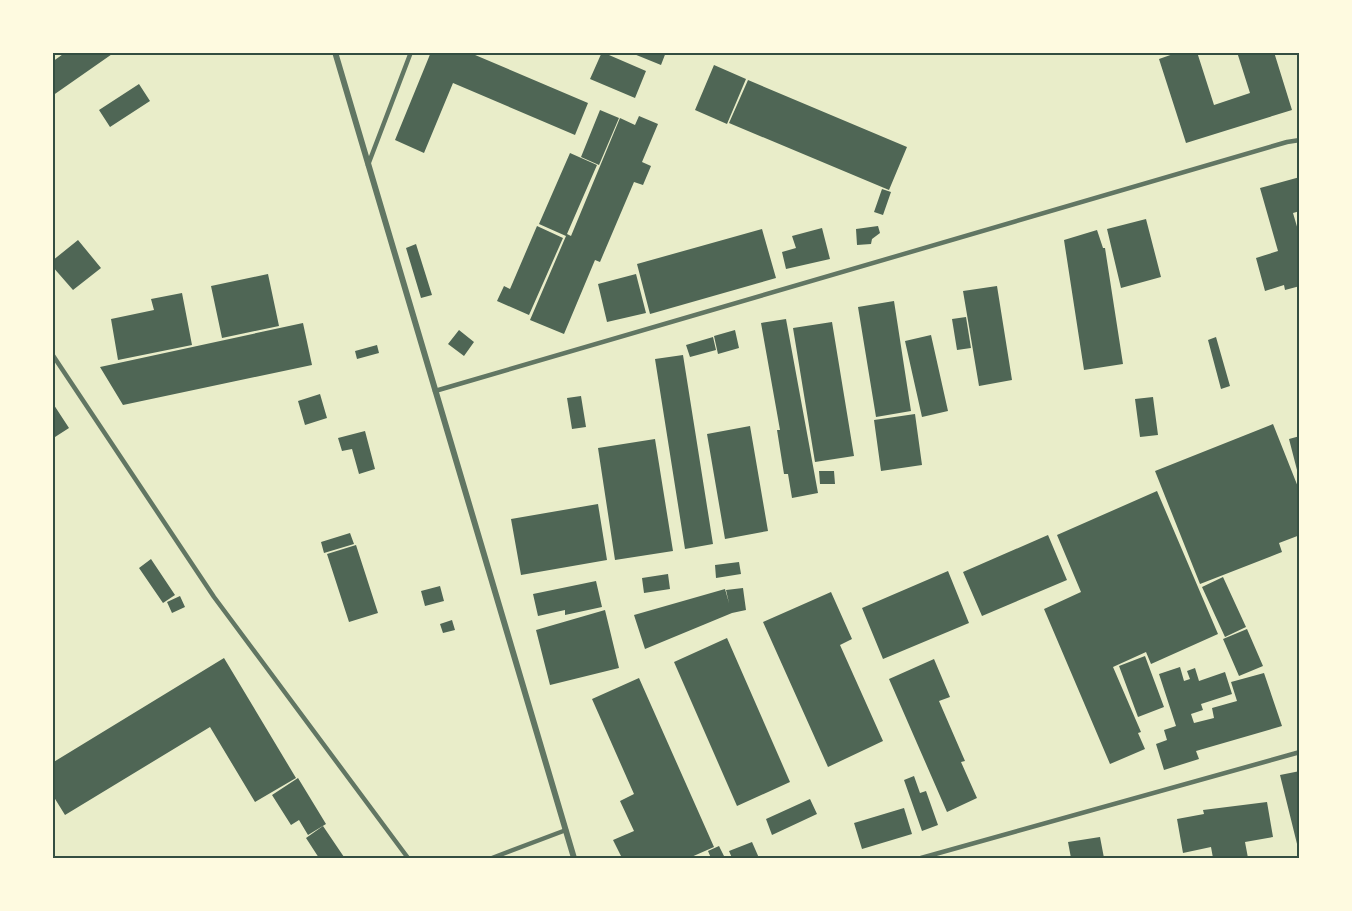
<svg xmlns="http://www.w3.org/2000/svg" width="1352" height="911" viewBox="0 0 1352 911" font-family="'Titillium Web',sans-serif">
  <rect width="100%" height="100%" fill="#e9edc9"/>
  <path fill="#4f6655" d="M 66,52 L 115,52 L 52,96 L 52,62 Z
    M 431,52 L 468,52 L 588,103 L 575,135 L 453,83 L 424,153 L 395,140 Z
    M 602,52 L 646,71 L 635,98 L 590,79 Z
    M 629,52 L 666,52 L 661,65 Z
    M 1179,52 L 1197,52 L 1214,105 L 1250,93 L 1237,52 L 1274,52 L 1292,110 L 1186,143 L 1159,59 Z
    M 714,65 L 746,79 L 727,124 L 695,110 Z
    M 748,80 L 907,147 L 889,190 L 729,123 Z
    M 139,84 L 150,101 L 110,127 L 99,110 Z
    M 600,110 L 619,118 L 599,165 L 581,157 Z
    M 639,116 L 658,124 L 642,162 L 651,166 L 643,185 L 634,182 L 600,262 L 595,260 L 564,334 L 530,320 L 566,236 L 539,224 L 570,153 L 597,165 L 567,234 L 571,236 L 620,118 L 635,125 Z
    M 1300,177 L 1300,211 L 1293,213 L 1300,237 L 1300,244 L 1297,245 L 1300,286 L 1285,290 L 1284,285 L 1265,291 L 1256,258 L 1278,251 L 1260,188 Z
    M 882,189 L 891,192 L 883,215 L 874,212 Z
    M 1146,219 L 1161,277 L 1121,288 L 1107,229 Z
    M 537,226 L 563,238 L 529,315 L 497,301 L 504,286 L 510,289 Z
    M 878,226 L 880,233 L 872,239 L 871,244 L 857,245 L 856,229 Z
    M 822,228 L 830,259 L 786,269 L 782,252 L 796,248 L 792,236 Z
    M 762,229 L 776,278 L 650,314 L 637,264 Z
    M 1097,230 L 1103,248 L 1105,248 L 1123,364 L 1084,370 L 1064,240 Z
    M 78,240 L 101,268 L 73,290 L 52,266 L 52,261 Z
    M 416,244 L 432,295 L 421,298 L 406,248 Z
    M 268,274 L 279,326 L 222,338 L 211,286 Z
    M 636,274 L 646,313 L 607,322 L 598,284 Z
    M 997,286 L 1012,380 L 979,386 L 963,291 Z
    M 182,293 L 192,345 L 118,360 L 111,319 L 154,310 L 151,299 Z
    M 894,301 L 911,411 L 876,417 L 858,307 Z
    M 966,317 L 971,348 L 957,350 L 952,319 Z
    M 786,319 L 818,493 L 792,498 L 788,474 L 784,474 L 777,430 L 780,430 L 761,323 Z
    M 832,322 L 854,456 L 815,462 L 793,328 Z
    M 303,323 L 312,365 L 123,405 L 100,367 Z
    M 459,330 L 474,342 L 464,356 L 448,344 Z
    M 735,330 L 739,348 L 718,354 L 714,336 Z
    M 931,335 L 948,411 L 922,417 L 905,341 Z
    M 713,337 L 716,350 L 690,357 L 686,345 Z
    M 1216,337 L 1230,386 L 1221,389 L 1208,340 Z
    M 377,345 L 379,353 L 357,359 L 355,351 Z
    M 683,355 L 713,544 L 685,549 L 655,359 Z
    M 320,394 L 327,418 L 305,425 L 298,401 Z
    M 581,396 L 586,427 L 572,429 L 567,398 Z
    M 1153,397 L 1158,435 L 1140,437 L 1135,399 Z
    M 52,402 L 69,428 L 55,437 L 52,434 Z
    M 915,414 L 922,465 L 881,471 L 874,420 Z
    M 1273,424 L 1300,492 L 1300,535 L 1279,543 L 1282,552 L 1200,584 L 1155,471 Z
    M 750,426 L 768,531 L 725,539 L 707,434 Z
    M 365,431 L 375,469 L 359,474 L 352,449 L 342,451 L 338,438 Z
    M 1300,436 L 1300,470 L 1297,470 L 1289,439 Z
    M 655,439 L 673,551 L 615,560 L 598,448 Z
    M 819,471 L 834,471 L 835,484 L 820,484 Z
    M 1157,491 L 1218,634 L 1151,664 L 1146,652 L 1113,667 L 1141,732 L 1138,733 L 1145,749 L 1110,764 L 1044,609 L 1081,592 L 1057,535 Z
    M 598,504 L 607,560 L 521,575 L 511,519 Z
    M 350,533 L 354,544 L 324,553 L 321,542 Z
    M 1048,535 L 1067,580 L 982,616 L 963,572 Z
    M 356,545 L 378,613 L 349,622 L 327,554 Z
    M 151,559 L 175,595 L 163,603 L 139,568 Z
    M 739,562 L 741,574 L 716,578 L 715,565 Z
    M 948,571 L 969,623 L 883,659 L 862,608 Z
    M 668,574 L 670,589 L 644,593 L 642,578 Z
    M 1223,577 L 1246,627 L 1225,637 L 1202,587 Z
    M 596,581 L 602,607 L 565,615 L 565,610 L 538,616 L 533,594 Z
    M 440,586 L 444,601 L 425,606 L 421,591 Z
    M 743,588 L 746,610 L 732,613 L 645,649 L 634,615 L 725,589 L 729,603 L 726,590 Z
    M 831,592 L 852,639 L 840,645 L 883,741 L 828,767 L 763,622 Z
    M 180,596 L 185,607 L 172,613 L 167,602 Z
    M 605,610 L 619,668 L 550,685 L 536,630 Z
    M 452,620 L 455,630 L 443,633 L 440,624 Z
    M 1247,629 L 1263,666 L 1239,676 L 1223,639 Z
    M 727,638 L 790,782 L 737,806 L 674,662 Z
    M 1145,656 L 1164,707 L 1138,717 L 1119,666 Z
    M 224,658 L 296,778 L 255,802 L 210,727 L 65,815 L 52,794 L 52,763 Z
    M 934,659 L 950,697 L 939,701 L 965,761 L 961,762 L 977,798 L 947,812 L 889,679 Z
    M 1180,667 L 1184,681 L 1190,679 L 1187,671 L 1195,668 L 1199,681 L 1225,672 L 1232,694 L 1201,704 L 1203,710 L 1191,714 L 1194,723 L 1214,718 L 1212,708 L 1237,701 L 1231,682 L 1264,673 L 1282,726 L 1196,751 L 1199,759 L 1164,770 L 1156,744 L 1167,740 L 1164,730 L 1176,726 L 1159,674 Z
    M 639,678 L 714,847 L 689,858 L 622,858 L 613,840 L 634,831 L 620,801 L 634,794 L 592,699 Z
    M 1300,771 L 1300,852 L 1299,852 L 1280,775 Z
    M 914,776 L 920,793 L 926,791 L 938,825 L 922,831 L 904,780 Z
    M 298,778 L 326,824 L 308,835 L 299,820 L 291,825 L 272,795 Z
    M 810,799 L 817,814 L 772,835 L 766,819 Z
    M 1267,802 L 1273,837 L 1245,842 L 1248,858 L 1213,858 L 1211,847 L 1183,853 L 1177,819 L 1204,814 L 1203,810 Z
    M 904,808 L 912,834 L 862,849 L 854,823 Z
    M 323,826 L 344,857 L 343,858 L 319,858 L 306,838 Z
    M 1100,837 L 1104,858 L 1071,858 L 1068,842 Z
    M 752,842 L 759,858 L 732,858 L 729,851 Z
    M 719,846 L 725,858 L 711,858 L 708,851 Z"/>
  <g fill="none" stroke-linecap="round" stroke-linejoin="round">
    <path stroke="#617663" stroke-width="4.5" d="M 368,165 L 411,52
      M 52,354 L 214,597 L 408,858
      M 435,391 L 1287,142 L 1300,140
      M 492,858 L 566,830
      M 921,858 L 1300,752"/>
    <path stroke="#617663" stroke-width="6" d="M 335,52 L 574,858"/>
  </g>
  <rect width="1352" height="911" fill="none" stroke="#fefae0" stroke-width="108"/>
  <rect x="54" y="54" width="1244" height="803" fill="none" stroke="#344e41" stroke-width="2"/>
</svg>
